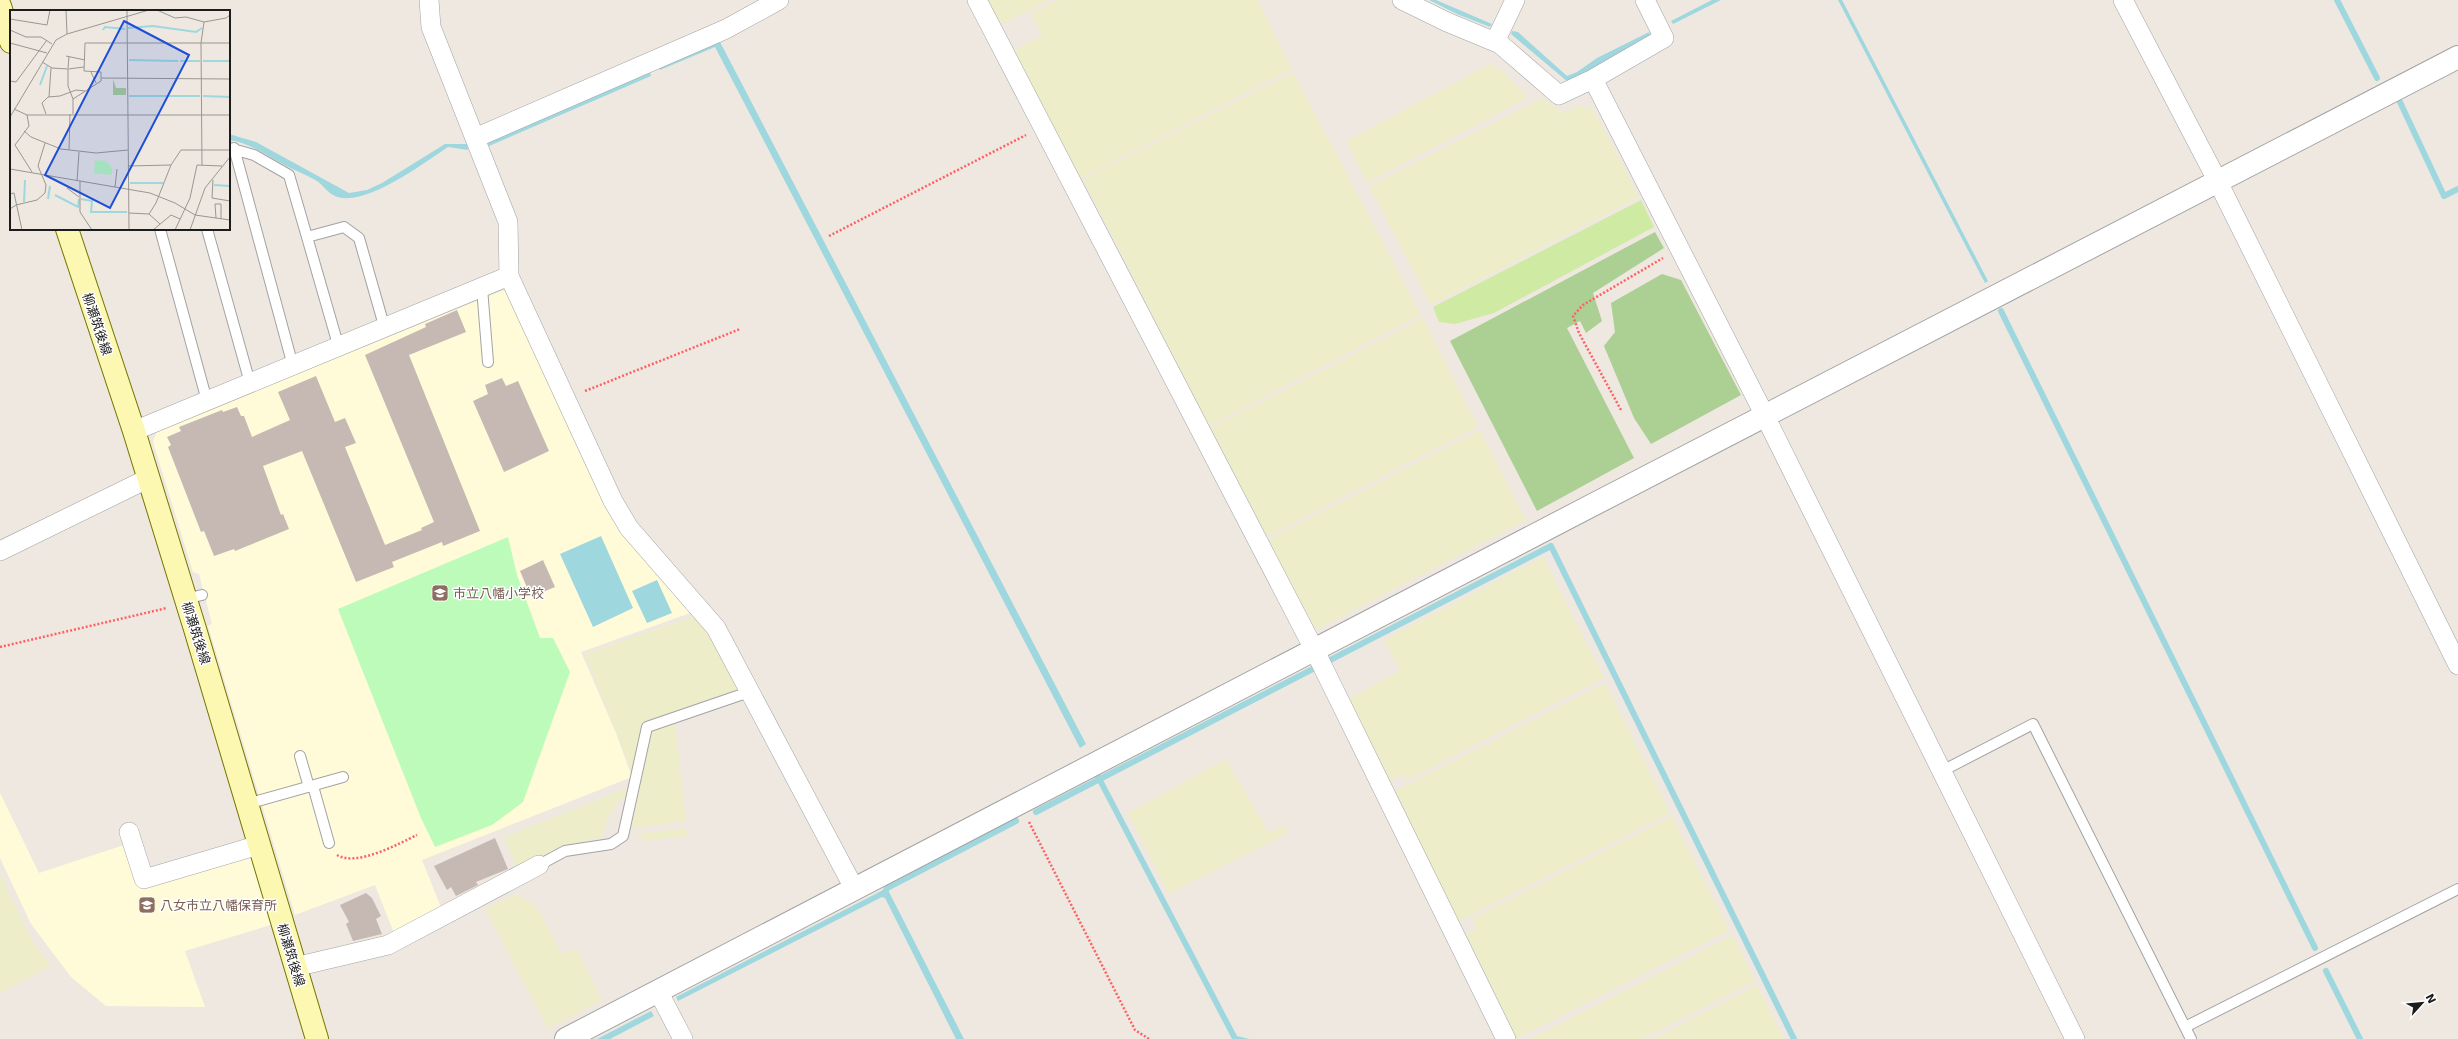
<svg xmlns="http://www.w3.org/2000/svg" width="2458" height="1039" viewBox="0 0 2458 1039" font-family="'DejaVu Sans','Noto Sans JP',sans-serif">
  <rect width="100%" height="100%" fill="#eee8e1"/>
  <path fill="#fffbd8" d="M 504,290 L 507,290 L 602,496 L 693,612 L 581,652 L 616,733 L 632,777 L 422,860 L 442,910 L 394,933 L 375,885 L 295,915 L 208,626 L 212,624 L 199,574 L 193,572 L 153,442 L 157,431 Z
    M 0,793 L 39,873 L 127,844 L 139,886 L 256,852 L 277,923 L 185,951 L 205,1007 L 106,1006 L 71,977 L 31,924 L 0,858 Z"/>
  <path fill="#eeedca" d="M 987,0 L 1049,0 L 1000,25 Z
    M 1058,0 L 1258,0 L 1292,69 L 1081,178 L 1013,51 L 1042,35 L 1030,14 Z
    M 1490,64 L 1502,71 L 1526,95 L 1526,99 L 1367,183 L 1346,141 Z
    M 1293,72 L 1421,315 L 1209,426 L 1083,179 Z
    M 1542,98 L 1564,113 L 1580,105 L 1587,109 L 1592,107 L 1639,197 L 1431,305 L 1369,186 Z
    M 1423,318 L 1478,427 L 1266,537 L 1211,428 Z
    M 1480,430 L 1526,520 L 1316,630 L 1267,540 Z
    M 1543,557 L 1604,678 L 1406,781 L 1403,774 L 1389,782 L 1348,699 L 1400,671 L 1384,640 Z
    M 694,616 L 709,631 L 741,688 L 644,722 L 634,769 L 631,770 L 585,654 Z
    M 1605,683 L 1670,813 L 1458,922 L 1395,791 Z
    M 675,723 L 686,821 L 629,829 L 653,729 Z
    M 1226,759 L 1269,833 L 1284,825 L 1288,833 L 1169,894 L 1128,813 Z
    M 625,789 L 628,796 L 617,803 L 605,824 L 604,836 L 555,850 L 516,866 L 504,837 Z
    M 1672,816 L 1729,931 L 1516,1039 L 1466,934 L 1477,929 L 1472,919 Z
    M 685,828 L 688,836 L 644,841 L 643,838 L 638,837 L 637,834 Z
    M 0,874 L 31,938 L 51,966 L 0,993 Z
    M 516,894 L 533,904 L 540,913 L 562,954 L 576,948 L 602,1000 L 548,1029 L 485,909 Z
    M 1733,935 L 1755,981 L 1643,1039 L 1530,1039 Z
    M 1757,985 L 1784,1039 L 1653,1039 Z"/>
  <path fill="#cfeba3" d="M 1641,200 L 1654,227 L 1494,313 L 1455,324 L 1439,322 L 1433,307 Z"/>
  <path fill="#accf93" d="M 1655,232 L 1664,248 L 1593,293 L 1602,321 L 1586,333 L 1580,321 L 1567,328 L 1634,458 L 1537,511 L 1450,341 Z
    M 1662,274 L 1681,280 L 1741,395 L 1651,444 L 1634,418 L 1604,346 L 1615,332 L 1611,303 Z"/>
  <path fill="#bcfbba" d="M 508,537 L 517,575 L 540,638 L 553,638 L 570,672 L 523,802 L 492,825 L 435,847 L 421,818 L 338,609 Z"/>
  <path fill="#9fd7de" d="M 1429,0 L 1436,0 L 1492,24 L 1490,27 L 1457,14 Z
    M 1712,0 L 1721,0 L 1673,24 L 1671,21 Z
    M 1838,0 L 1842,0 L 1988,281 L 1985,283 Z
    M 1512,31 L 1518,32 L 1567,76 L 1577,72 L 1597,58 L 1649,32 L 1651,37 L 1568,82 L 1511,34 Z
    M 719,40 L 1086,744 L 1080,748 L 715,47 L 660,70 L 658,66 Z
    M 649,69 L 651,76 L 489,146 L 487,142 Z
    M 229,134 L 256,142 L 349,193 L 367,190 L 382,183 L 445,144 L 467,144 L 468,150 L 448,147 C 425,162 361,211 333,195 C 327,192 323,185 317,181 C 305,174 291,169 279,162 C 263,153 247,142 229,140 Z
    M 601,536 L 633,608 L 593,627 L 560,554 Z
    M 657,580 L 672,613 L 647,623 L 632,591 Z
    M 1100,774 L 1237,1036 L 1249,1039 L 1232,1039 L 1095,777 Z
    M 887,888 L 964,1039 L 956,1039 L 885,898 L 882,897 L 678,1001 L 676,997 Z
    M 651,1011 L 654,1016 L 610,1039 L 597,1039 Z"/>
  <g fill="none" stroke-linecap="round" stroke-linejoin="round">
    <path stroke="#9fd7de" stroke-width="6" d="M 2337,0 L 2377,78
      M 2400,102 L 2444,196 L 2458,189
      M 2001,311 L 2315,948
      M 1036,812 L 1551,546 L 1794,1039
      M 885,892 L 887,888 L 1016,821
      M 2326,971 L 2360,1039"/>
  </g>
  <path fill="#c6b9b4" d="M 457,310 L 466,332 L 409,355 L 480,531 L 443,546 L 442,542 L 392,562 L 394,567 L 356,582 L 302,451 L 263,466 L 281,515 L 283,514 L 289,529 L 235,551 L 234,549 L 214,556 L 204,531 L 201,532 L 168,447 L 171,445 L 167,437 L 181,431 L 179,427 L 222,410 L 223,412 L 237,407 L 241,416 L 244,416 L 252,437 L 290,420 L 278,392 L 316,376 L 335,422 L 345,418 L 356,443 L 345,447 L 385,545 L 422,530 L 421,528 L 434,522 L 365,355 L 426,327 L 425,324 Z
    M 502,378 L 506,386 L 518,381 L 549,451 L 504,472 L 473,401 L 488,394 L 485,385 Z
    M 543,560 L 555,587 L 531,597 L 520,571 Z
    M 495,838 L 508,869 L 476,882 L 478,885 L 456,896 L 451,887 L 447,890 L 434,866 Z
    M 366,893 L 372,898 L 381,916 L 376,919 L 382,934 L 353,941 L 346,924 L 349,922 L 340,905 Z"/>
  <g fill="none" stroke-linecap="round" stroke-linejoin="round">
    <g stroke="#a3a3a3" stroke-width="12">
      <path id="service" d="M 229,148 L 254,155 L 289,175 L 307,237 L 344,227 L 359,238 L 385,329
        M 234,148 L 293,366
        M 160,229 L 207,401
        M 207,229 L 250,383
        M 307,237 L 339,348
        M 482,288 L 488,362
        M 185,599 L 202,595
        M 300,756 L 309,787
        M 1942,771 L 2033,724 L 2191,1039
        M 313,786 L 329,843
        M 247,804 L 343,777
        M 539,865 L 565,851 L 611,844 L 623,836 L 647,727 L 752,691
        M 2185,1027 L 2458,889"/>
    </g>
    <g stroke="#a3a3a3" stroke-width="20">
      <path id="minor" d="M 429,0 L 431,27 L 508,222 L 509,276 L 613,501 L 629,528 L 716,628 L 855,890
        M 977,0 L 1315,651 L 1506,1039
        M 1402,0 L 1447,22 L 1500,44 L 1559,95 L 1593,79 L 1664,38 L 1645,0
        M 2123,0 L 2217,180 L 2458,665
        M 1495,42 L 1515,0
        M 1593,79 L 1759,404 L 2075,1039
        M 475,138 L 726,29 L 779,0
        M 134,431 L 509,276
        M 0,551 L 147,479
        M 129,832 L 144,879 L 259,845
        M 295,967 L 388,945 L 539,865
        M 658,991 L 683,1039"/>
    </g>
    <g stroke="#a3a3a3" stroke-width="24">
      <path id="tertiary" d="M 566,1039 C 1198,714 1825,380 2458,57"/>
    </g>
    <g stroke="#757500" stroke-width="24">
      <path id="secondary" d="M 0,6 L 11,42
        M 67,229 L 134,431 L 195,629 L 317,1039"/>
    </g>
    <path stroke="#ff6062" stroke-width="2.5" stroke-dasharray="2 2" stroke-linecap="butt" d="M 829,236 L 1026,135
      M 585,391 L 740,329
      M 1621,410 L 1579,333 L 1573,316 L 1583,305 L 1663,258
      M 0,647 L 167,608
      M 1029,822 L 1135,1030 L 1149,1039
      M 337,855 C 357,867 398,844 417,835"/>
    <use href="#service" stroke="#fff" stroke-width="10"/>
    <use href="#minor" stroke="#fff" stroke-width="19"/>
    <use href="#tertiary" stroke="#fff" stroke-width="22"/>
    <use href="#secondary" stroke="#fcf7b1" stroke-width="22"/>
  </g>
  <defs>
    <g id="school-square" transform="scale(0.9)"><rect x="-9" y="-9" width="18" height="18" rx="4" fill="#8d6e63" stroke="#fff"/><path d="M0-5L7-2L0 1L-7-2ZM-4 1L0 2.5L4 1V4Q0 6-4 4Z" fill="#fff"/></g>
  </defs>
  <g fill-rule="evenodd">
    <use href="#school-square" x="440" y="593"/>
    <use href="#school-square" x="147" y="905"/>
  </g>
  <g text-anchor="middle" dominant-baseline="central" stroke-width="3" stroke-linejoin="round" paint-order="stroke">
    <g font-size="13" fill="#1c1c1c" stroke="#fff">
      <text transform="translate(97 324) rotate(71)">柳瀬筑後線</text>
      <text transform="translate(196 633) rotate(72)">柳瀬筑後線</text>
      <text transform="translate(291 955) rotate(73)">柳瀬筑後線</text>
    </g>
    <g font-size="13" fill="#785e54" stroke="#fff" text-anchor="start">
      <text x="453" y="593">市立八幡小学校</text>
      <text x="160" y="905">八女市立八幡保育所</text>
    </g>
  </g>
  <g transform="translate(10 10)">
    <rect width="220" height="220" fill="#eee8e1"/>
    <path d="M 103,69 L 106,78 L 116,78 L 116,85 L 103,85 Z" fill="#accf93"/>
    <path d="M 85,150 L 96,151 L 102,158 L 102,165 L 84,163 Z" fill="#bcfbba"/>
    <path fill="none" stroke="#9fd7de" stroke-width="2" d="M 118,18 L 143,16 L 186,22 L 192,18M 93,20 L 95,17 L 115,19M 119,50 L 168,51M 170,51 L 190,51M 193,51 L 220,51M 30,75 L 37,56M 119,86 L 190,86M 193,86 L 220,87M 120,173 L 153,173M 204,175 L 220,176M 45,185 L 68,197 L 69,189M 38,189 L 40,176M 71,189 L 82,191 L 81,202 L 117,202M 14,192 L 15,170"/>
    <path fill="none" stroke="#9a9692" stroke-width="1" d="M 56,0 L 57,24M 117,0 L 119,220M 147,0 L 165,8 L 176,7 L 194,12 L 216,8 L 220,5M 0,9 L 37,15 L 40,0M 0,20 L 16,27 L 31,27 L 42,34M 0,33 L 37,43M 56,46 L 75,50M 32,52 L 42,58 L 58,59 L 58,76 L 63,89M 58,58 L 59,46M 58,59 L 74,57M 81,62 L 86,73M 91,68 L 220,69M 0,71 L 6,72 L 37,30M 39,87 L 41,58M 4,99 L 17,105 L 220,105M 36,104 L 32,93 L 38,87 L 50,86 L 66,80 L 75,81M 63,104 L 63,89 L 91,71 L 91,62 L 74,61 L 75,33 L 220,33M 17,105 L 19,116 L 5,135 L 22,162M 0,107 L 46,30 L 57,24 L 139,0M 14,121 L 21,127 L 51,139 L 86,143 L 118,140M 59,140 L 60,104M 192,155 L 191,33 L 194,12M 118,156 L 161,155 L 171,140 L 220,140M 0,159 L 140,183 L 165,193 L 185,205 L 220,210M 203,170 L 202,188 L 220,191M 67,171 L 69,142M 70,171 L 70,202 L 82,220M 105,177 L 107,159M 57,178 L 69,187M 0,184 L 4,183 L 12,220M 0,199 L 6,195 L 27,190 L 35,183 L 36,175 L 28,156 L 35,133M 119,203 L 139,204 L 150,214M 139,204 L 146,193 L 161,155M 206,208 L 205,194 L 211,194 L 211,209M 143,220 L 161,205 L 170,209M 165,220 L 180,188 L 187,155 L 212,156M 180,220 L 195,178 L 220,147"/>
    <path fill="#1d4ed8" fill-opacity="0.15" stroke="#1d4ed8" stroke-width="2" d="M 114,11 L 179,45 L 100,198 L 35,165 Z"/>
    <rect width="220" height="220" fill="none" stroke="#1c1c1c" stroke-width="2"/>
  </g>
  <g transform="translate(2422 1003) rotate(63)" stroke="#ffffff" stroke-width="3" paint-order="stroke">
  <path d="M0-3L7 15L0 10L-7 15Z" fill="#1c1c1c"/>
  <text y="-6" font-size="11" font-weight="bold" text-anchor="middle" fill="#1c1c1c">N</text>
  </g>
</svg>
